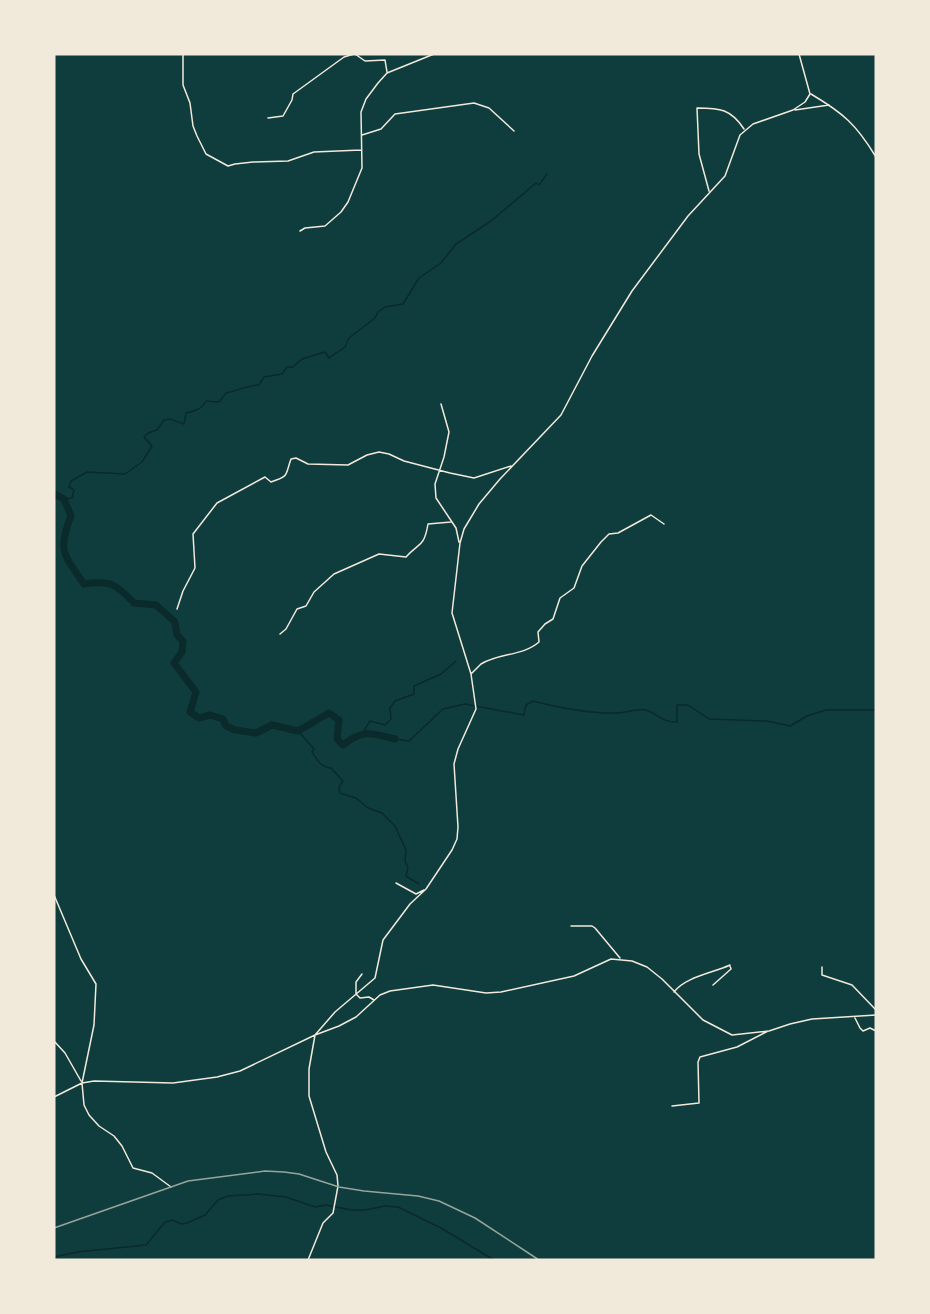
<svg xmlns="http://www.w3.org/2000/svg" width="930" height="1314" viewBox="0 0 930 1314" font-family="Montserrat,sans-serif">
  <rect width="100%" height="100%" fill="#0f3d3e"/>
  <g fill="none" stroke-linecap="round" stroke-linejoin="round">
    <path stroke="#0a2a2b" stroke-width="1.5" d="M 64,499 L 72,498 L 74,490 L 69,487 L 71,481 L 87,472 L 125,474 L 142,462 L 152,446 L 144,437 L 148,433 L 157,430 L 164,420 L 170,419 L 184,424 L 186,413 C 195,411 202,409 206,401 L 219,402 L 226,393 C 237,391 247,385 259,385 L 264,377 L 282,374 L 287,367 L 293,367 L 302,359 L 325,352 L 329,358 L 345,347 L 349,338 L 375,318 L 378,312 L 385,307 L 403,304 L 419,278 L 441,263 L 456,244 L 491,221 L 536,183 L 539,185 L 547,174
      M 298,731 L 314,749 L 312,752 C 317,760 321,767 331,768 L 343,781 L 339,787 L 340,793 L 356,798 L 368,808 L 382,813 L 395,826 L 406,850 L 405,861 L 408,868 L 406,876 L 419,884
      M 362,734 L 370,721 L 385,725 L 391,719 L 390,708 L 395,701 L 414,694 L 414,686 L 441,674 L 456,661
      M 395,739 L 409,741 L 443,709 L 465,704 L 524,715 L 526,705 L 533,701 C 560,708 589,714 618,713 C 626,713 638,708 646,710 C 659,714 660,722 677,722 L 677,705 L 688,705 L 709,719 L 767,721 L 790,726 L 807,716 L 826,710 L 876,710
      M 54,1257 L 77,1252 L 146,1245 L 165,1222 L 173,1220 L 181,1224 L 187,1223 L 205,1215 L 218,1200 L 228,1196 L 258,1194 L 286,1197 L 315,1207 L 326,1205 L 351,1210 L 365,1210 L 385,1206 L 398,1207 L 441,1228 L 494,1260"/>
    <path stroke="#0a2a2b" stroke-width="7" d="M 54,494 L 64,499 L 71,516 C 57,551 64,555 84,584 C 111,580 116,584 134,603 L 156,605 L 175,622 L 177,635 L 183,641 L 182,652 L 174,663 L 196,692 L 190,712 L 199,718 L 210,715 L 223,719 L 226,726 L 235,730 L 256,733 L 272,725 L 298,731 L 329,713 L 339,720 L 337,739 L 343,745 C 363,729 371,733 395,739"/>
    <path stroke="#f1e9da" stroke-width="1.5" d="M 183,54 L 183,85 L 190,103 L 193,126 L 197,136 L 206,154 L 228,166 L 235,164 L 253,162 L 288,161 L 314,152 L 361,150
      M 355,54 L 365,61 L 385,60 L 387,72
      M 811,94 C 843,113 856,124 876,157
      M 795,110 L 829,105
      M 268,118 L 283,116 L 292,100 L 293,94 L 344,57 L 354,54
      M 362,135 L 381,129 L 395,114 L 474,103 L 489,108 L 514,131
      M 709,191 L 699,154 L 697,108 C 720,108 731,109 744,129
      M 300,231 L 305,228 L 325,226 L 341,212 L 348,202 L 362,168 L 361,112 L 366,99 L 378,83 L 387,73 L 434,54
      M 441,404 L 449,432 L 444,457 L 435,484 L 436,498 L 456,528 L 459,542
      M 177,609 L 183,591 L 195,568 L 193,534 L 217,503 L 265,477 L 271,482 C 290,476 285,475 291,459 L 296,458 L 308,464 L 348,465 L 367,455 L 379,452 L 389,454 L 404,461 L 450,473 L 474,478 L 511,466
      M 280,634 L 286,629 L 297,609 L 306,606 L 314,592 L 334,574 L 379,554 L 406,557 C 419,542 424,548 428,524 L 451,522
      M 471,674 C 474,671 478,667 481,664 C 499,653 523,656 539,642 L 538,632 L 545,624 L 553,619 L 560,598 L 574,588 L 582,566 L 601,542 L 609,534 L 618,533 L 651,515 L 664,524
      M 54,851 L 54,861
      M 396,883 L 416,894 L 424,890
      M 54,895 L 81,959 L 96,984 L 94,1025 L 82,1083 L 84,1105 L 89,1115 L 99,1126 L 114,1136 L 122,1146 L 133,1168 L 152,1173 L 171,1187
      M 571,926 L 592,926 L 595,928 L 620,958
      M 822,967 L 822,975 L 852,985 L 876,1010
      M 362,974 L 356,982 L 356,994 L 360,998 L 369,997 L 374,1000
      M 713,985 L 731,969 L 730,966
      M 674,992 C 685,977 713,973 730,965
      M 855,1018 L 860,1028 L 863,1031 L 870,1028 L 876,1031
      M 54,1041 L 65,1053 L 81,1081
      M 54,1097 L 82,1083 L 94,1081 L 173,1083 L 217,1077 L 240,1071 L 315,1035 L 339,1026 L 356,1017 L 380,995 L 390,991 L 433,985 L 486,993 L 501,992 L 574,976 L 611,959 L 632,961 L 647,967 L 662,979 L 703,1020 L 732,1035 L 769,1031 L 790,1024 L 812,1019 L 876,1015
      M 672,1106 L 699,1103 L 698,1062 L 700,1057 L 737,1047 L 768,1031
      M 308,1260 L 323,1223 L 333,1213 L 338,1186 L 337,1175 L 326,1152 L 309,1096 L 309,1069 L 315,1035 L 335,1012 L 375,978 L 383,940 L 410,904 L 426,889 L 452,850 L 457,839 L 458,827 L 454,764 L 458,749 L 476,709 L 471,674 L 452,613 L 460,543 L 464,529 L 479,504 L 500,479 L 561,415 L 592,356 L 632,291 L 688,216 L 725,176 L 740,135 L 753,124 L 793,110 L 805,102 L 810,94 L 799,54
      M 375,1260 L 376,1260"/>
    <path stroke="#97a49c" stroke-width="1.5" d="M 54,1228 L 188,1181 L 265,1171 L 284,1172 L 299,1174 L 339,1187 L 364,1191 L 418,1196 L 439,1201 L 475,1218 L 539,1260"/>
  </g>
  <rect width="930" height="1314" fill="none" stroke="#f1e9da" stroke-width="111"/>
</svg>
